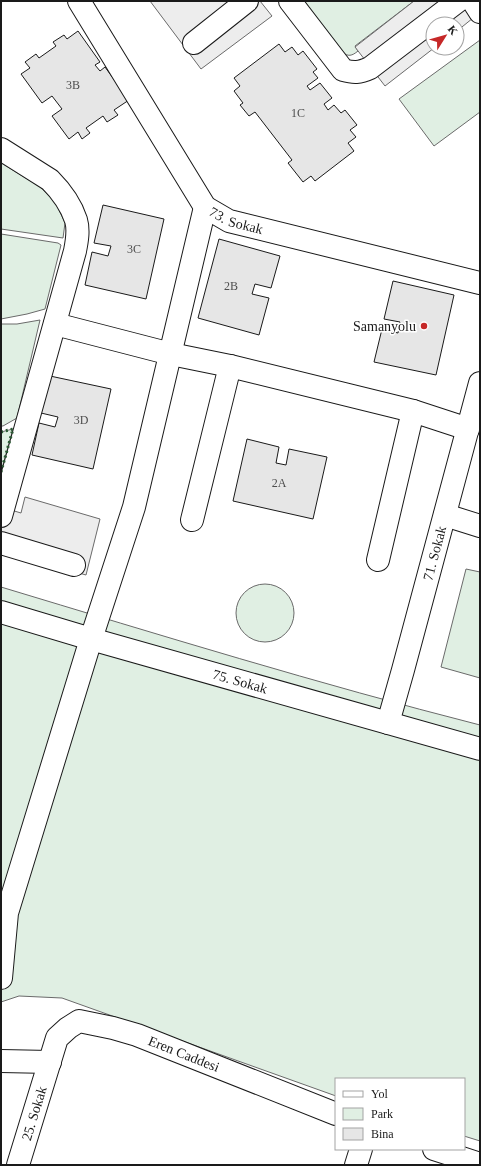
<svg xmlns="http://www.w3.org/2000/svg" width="481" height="1166" viewBox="0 0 481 1166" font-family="'Times New Roman',serif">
  <rect width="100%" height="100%" fill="#fff"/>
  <path fill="#e0efe3" stroke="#6a6a6a" d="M 304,1 L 414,1 L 355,46 L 358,51 C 352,56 348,57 342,52 Z
    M 480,40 L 480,112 L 434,146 L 399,99 Z
    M 1,163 L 39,186 L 55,201 L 65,223 L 63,238 L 1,229 Z
    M 1,234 L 58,243 L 61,245 L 45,309 L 27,314 L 1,319 Z
    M 40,320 L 17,418 L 3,426 L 1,426 L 1,324 L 17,324 Z
    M 13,429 L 1,472 L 1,432 Z
    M 466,569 L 480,572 L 480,678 L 441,667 Z
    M236 613a29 29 0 1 1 58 0a29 29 0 1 1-58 0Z
    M 1,587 C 160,635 319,684 480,725 L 480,1141 L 464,1136 L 464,1079 L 336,1079 L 336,1096 L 62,998 L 19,996 L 1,1002 Z"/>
  <path fill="#ededed" stroke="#6a6a6a" d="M 150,1 L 260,1 L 272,16 L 201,69 Z
    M 414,1 L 460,1 L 473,18 L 457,31 L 457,24 L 433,24 L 433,48 L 434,48 L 385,86 L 355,47 Z
    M 25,497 L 100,519 L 86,575 L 1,551 L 1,507 L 21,513 Z"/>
  <path fill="#e6e6e6" stroke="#1a1a1a" d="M 78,31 L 100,62 L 95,65 L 100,71 L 105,67 L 129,100 L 114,110 L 118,115 L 107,122 L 103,116 L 86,128 L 90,133 L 82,139 L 78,132 L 69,139 L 52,116 L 62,109 L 52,96 L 42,103 L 21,74 L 30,68 L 25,62 L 36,54 L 39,58 L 56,46 L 53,42 L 64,35 L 67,39 Z
    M 279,44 L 285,52 L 292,47 L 298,55 L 303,51 L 317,69 L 313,72 L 318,78 L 307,86 L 310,90 L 320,83 L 332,98 L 324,104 L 328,110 L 334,105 L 341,113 L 345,110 L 357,125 L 350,130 L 356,137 L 348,143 L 354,151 L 315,181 L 311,176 L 303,182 L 288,163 L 292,160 L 255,112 L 249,116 L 240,105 L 243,103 L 234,91 L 240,86 L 234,78 Z
    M 103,205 L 164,219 L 146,299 L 85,285 L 92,252 L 108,256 L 111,246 L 94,243 Z
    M 219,239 L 280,256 L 271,288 L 255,284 L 252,294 L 269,298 L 259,335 L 198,318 Z
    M 393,281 L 454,295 L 436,375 L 374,362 L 382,329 L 398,333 L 400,322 L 384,319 Z
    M 50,376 L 111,389 L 93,469 L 32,455 L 39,423 L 55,427 L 58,417 L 41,413 Z
    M 247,439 L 279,447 L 276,463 L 286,465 L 289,449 L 327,457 L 313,519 L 233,501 Z"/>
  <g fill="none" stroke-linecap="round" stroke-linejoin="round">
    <g stroke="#1a1a1a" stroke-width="24">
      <g id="minor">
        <path id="s1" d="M 79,1 L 205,207 L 229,221 L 480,283"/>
        <path d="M 290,1 L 343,70 C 354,73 359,73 370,68 L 458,1"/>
        <path d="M 473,1 L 480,12"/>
        <path d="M 194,43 L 247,1"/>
        <path d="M 1,149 L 50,180 C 61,191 71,205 76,220 C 79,230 77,241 75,251 L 1,516"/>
        <path d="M 55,324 L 171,354 L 230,366 L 413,411 L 468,429"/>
        <path d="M 445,515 L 480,526"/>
        <path d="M 192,520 L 230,366"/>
        <path d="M 1,543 L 74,565"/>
        <path d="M 378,560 L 413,411"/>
        <path id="s2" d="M 1,612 L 91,639 L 480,749"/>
        <path id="s3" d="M 388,723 L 403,670 L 480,383"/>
        <path d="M 1,978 L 7,913 L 91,639 L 134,507 L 205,207"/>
        <path d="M 1,1061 L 50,1062"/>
        <path d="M 434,1149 L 480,1164"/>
        <path id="s4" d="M 18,1165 L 57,1038 L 68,1028 L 79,1021 L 113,1028 L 137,1035 L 336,1114"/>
        <path d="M 356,1165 L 361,1149"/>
      </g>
    </g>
    <use href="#minor" stroke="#fff" stroke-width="22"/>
    <path stroke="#2b5a34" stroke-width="3" stroke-dasharray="2 3" stroke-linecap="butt" d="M 1,432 L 13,429 L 1,472"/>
  </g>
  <circle fill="#c62828" stroke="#fff" stroke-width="1.5" cx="424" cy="326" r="4"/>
  <g text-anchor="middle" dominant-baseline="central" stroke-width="3" stroke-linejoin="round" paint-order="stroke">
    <g font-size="12" fill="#4d4d4d">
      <text x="73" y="85">3B</text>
      <text x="298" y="113">1C</text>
      <text x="134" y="249">3C</text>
      <text x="231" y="286">2B</text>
      <text x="81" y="420">3D</text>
      <text x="279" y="483">2A</text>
    </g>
    <g font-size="14" fill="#1a1a1a" stroke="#fff">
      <text stroke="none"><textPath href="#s1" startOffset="276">73. Sokak</textPath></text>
      <text stroke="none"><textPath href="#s3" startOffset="176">71. Sokak</textPath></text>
      <text stroke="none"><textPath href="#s2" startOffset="249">75. Sokak</textPath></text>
      <text stroke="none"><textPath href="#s4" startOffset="271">Eren Caddesi</textPath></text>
      <text stroke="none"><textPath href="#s4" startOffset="54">25. Sokak</textPath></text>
    </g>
    <g font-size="14" fill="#1a1a1a" stroke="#fff" text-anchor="end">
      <text x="416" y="326">Samanyolu</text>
    </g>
  </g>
  <rect width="481" height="1166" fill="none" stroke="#1a1a1a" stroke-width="4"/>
  <rect x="335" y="1078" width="130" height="72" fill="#ffffff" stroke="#a3a3a3"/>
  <rect x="343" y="1091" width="20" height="6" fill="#ffffff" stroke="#a3a3a3"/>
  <text x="371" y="1098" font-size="12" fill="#1a1a1a">Yol</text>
  <rect x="343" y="1108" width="20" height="12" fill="#e0efe3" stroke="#a3a3a3"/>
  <text x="371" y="1118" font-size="12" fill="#1a1a1a">Park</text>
  <rect x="343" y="1128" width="20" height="12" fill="#e6e6e6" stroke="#a3a3a3"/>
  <text x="371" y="1138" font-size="12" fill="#1a1a1a">Bina</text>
  <g transform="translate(445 36) rotate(53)"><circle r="19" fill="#ffffff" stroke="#a3a3a3"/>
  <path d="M0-3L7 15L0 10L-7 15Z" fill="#c62828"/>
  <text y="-6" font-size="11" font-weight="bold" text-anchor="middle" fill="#1a1a1a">K</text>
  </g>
</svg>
